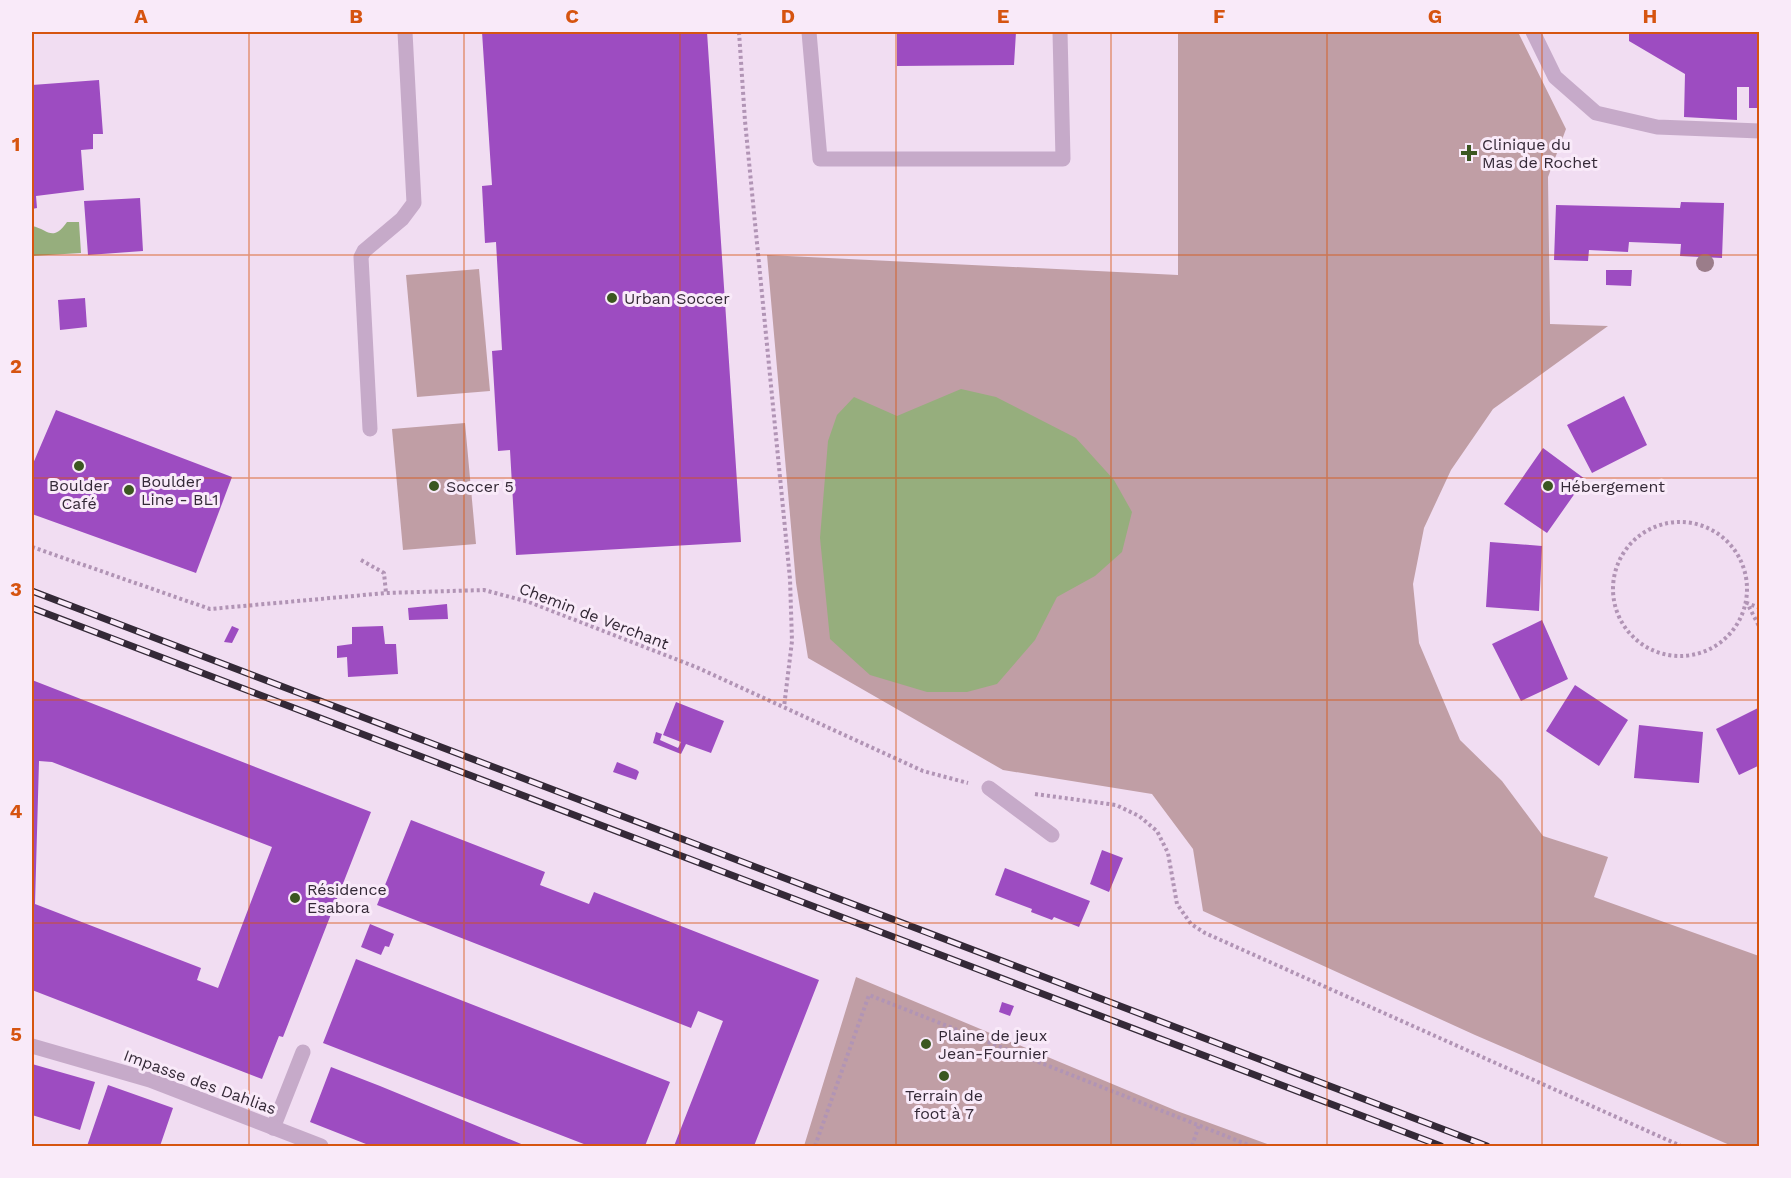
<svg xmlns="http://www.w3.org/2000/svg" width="1791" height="1178" viewBox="0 0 1791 1178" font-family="'Work Sans',sans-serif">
  <rect width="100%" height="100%" fill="#f1ddf2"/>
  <path fill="#c09ea5" d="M 1178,32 L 1518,32 L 1566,129 L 1548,177 L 1550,324 L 1608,326 L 1493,409 L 1451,470 L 1424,528 L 1413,584 L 1419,643 L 1460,740 L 1502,781 L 1543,836 L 1608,857 L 1594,897 L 1759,956 L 1759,1146 L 1732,1146 L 1475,1035 L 1203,911 L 1193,849 L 1152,794 L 1003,770 L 808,658 L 796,583 L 767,255 L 1178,275 Z
    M 479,269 L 490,391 L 417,397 L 406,275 Z
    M 465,423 L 476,544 L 403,550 L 392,429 Z
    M 856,977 L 1177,1111 L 1273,1146 L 804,1146 Z"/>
  <path fill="#96ae7d" d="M 67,222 L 79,222 L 81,253 L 32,256 L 32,226 C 48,229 52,243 67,222 Z
    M 961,389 L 996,397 L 1076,438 L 1114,480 L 1132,512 L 1122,552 L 1095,576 L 1057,597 L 1035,640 L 997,684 L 967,692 L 927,692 L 870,675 L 830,639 L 820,538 L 828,441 L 837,415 L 854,397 L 897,416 Z"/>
  <path fill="#9d4cc1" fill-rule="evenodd" d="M 482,32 L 707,32 L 741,542 L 516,555 L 510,450 L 498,451 L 492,351 L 502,350 L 496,242 L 485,243 L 482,186 L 492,185 Z
    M 897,32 L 1016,32 L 1014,65 L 897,66 Z
    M 1629,32 L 1760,34 L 1760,108 L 1749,108 L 1749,87 L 1737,87 L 1737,120 L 1684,117 L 1685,74 L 1629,41 Z
    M 99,80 L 103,134 L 93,134 L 93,149 L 81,150 L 84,190 L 36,196 L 37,208 L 32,209 L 32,85 Z
    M 140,198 L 143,251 L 88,255 L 84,201 Z
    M 1681,202 L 1724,203 L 1722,258 L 1680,256 L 1681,244 L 1629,242 L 1628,252 L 1589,250 L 1588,261 L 1554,260 L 1556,205 L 1680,208 Z
    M 1606,270 L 1632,270 L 1631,286 L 1606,285 Z
    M 85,298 L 87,327 L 60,330 L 58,300 Z
    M 1624,396 L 1647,445 L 1592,473 L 1567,425 Z
    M 56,410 L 232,477 L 196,573 L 32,514 L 32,466 Z
    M 1543,448 L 1585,479 L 1547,533 L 1504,504 Z
    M 1490,542 L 1542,546 L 1539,611 L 1486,607 Z
    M 447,604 L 448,619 L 409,620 L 408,608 Z
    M 1542,620 L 1568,679 L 1521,701 L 1492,644 Z
    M 232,626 L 239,629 L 232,643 L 224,642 Z
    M 383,626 L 385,644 L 396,644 L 398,674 L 348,677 L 347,657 L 337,658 L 337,646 L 352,644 L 352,627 Z
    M 32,680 L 371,812 L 283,1037 L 279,1036 L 262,1079 L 32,990 ZM 39,761 L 52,762 L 272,847 L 218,988 L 197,980 L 201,968 L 35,904 Z
    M 1575,685 L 1628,720 L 1599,766 L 1546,731 Z
    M 676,702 L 724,721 L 711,753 L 686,744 L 681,754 L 653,743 L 656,732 L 662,734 L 660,740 L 678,748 L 681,742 L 663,735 Z
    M 1760,707 L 1760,765 L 1739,775 L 1716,729 Z
    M 1639,725 L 1703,732 L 1699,783 L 1634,778 Z
    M 617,762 L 637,770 L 639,772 L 636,780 L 613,772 Z
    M 411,820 L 545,872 L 540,885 L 589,904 L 594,892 L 819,980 L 754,1146 L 674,1146 L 723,1021 L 698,1011 L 691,1028 L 377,905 Z
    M 1102,850 L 1123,858 L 1109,892 L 1090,884 Z
    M 1005,868 L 1090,901 L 1079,927 L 1054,917 L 1052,920 L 1031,912 L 1032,909 L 995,895 Z
    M 370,924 L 394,934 L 389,947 L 385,946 L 381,955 L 361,947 Z
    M 356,959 L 670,1082 L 645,1146 L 589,1146 L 323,1043 Z
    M 1002,1002 L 1014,1006 L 1010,1016 L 999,1012 Z
    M 32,1064 L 95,1082 L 80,1130 L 32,1115 Z
    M 331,1067 L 380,1086 L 526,1146 L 371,1146 L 310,1122 Z
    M 108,1085 L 173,1108 L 160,1146 L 87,1146 Z"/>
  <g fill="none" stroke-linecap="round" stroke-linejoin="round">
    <path stroke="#b194b5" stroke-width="4" stroke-dasharray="3 3" stroke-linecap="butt" d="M 739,32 L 745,121 L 790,579 L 792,641 L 784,707
      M1613 589a67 67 0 1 1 134 0a67 67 0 1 1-134 0Z
      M 32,547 L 210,609 L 386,593 L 484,590 L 529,602 L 696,667 L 923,771 L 968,783
      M 361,560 L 384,573 L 386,593
      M 1760,608 L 1747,603 L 1760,628
      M 1035,794 L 1116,805 L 1139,816 L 1157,831 L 1168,853 L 1177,904 L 1191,924 L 1205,933 L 1681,1146
      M 815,1146 L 869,995 L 1251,1146
      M 1192,1146 L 1199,1125"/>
    <path stroke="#c6aac9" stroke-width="15" d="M 809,32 L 820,159 L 1063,159 L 1060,32
      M 1533,32 L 1555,77 L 1596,113 L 1657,127 L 1760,131
      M 370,429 L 361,257 L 364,251 L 402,219 L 414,203 L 405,32
      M 989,788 L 1052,835
      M 273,1128 L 303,1052"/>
    <path stroke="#c6aac9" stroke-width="15" d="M 32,1046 L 150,1080 L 321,1146"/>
    <g stroke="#342937" stroke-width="7">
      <path id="rail" d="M 32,591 L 1487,1146
        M 32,608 L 1441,1146"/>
    </g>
    <use href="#rail" stroke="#f9eaf9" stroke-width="4.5" stroke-dasharray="14" stroke-linecap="butt"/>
  </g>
  <circle fill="#9b7d8a" cx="1705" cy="263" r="9"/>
  <path fill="none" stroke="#d65410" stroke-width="1.5" stroke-opacity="0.55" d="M 249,32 L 249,1146M 464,32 L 464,1146M 680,32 L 680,1146M 896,32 L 896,1146M 1111,32 L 1111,1146M 1327,32 L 1327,1146M 1542,32 L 1542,1146M 32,255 L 1760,255M 32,478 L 1760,478M 32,700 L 1760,700M 32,923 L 1760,923"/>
  <g fill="#3b5720" stroke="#f9eaf9" stroke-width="2">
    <path d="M1466 144h6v6h6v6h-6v6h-6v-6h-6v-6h6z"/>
    <circle cx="612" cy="298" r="6"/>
    <circle cx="79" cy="466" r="6"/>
    <circle cx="434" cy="486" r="6"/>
    <circle cx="1548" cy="486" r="6"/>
    <circle cx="129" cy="490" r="6"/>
    <circle cx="295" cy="898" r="6"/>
    <circle cx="926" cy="1044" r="6"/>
    <circle cx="944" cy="1076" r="6"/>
  </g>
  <g text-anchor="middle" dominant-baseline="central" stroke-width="6" stroke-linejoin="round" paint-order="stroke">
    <g font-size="16" fill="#342937" stroke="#f9eaf9" text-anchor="start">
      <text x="1482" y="144">Clinique du<tspan x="1482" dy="18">Mas de Rochet</tspan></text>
      <text x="624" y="298">Urban Soccer</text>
      <text x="141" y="481">Boulder<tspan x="141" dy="18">Line - BL1</tspan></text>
      <text x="79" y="485" text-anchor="middle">Boulder<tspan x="79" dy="18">Café</tspan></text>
      <text x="446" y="486">Soccer 5</text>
      <text x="1560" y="486">Hébergement</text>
      <text x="307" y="889">Résidence<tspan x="307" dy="18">Esabora</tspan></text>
      <text x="938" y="1035">Plaine de jeux<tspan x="938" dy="18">Jean-Fournier</tspan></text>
      <text x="944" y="1095" text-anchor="middle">Terrain de<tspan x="944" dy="18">foot à 7</tspan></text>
    </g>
    <g font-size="16" fill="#342937" stroke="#f9eaf9">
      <text transform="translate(594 616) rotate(21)">Chemin de Verchant</text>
      <text transform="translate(200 1082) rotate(20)">Impasse des Dahlias</text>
    </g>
  </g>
  <rect width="1791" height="1178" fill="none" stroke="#f9eaf9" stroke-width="66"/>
  <rect x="33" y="33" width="1725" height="1112" fill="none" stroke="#d65410" stroke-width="2"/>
  <g font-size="20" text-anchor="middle" font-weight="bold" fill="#d65410">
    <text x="141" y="23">A</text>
    <text x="356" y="23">B</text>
    <text x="572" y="23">C</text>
    <text x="788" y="23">D</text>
    <text x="1003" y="23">E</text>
    <text x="1219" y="23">F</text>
    <text x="1435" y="23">G</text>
    <text x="1650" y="23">H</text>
    <text x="16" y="151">1</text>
    <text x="16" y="373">2</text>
    <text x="16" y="596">3</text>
    <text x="16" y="818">4</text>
    <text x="16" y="1041">5</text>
  </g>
</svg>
